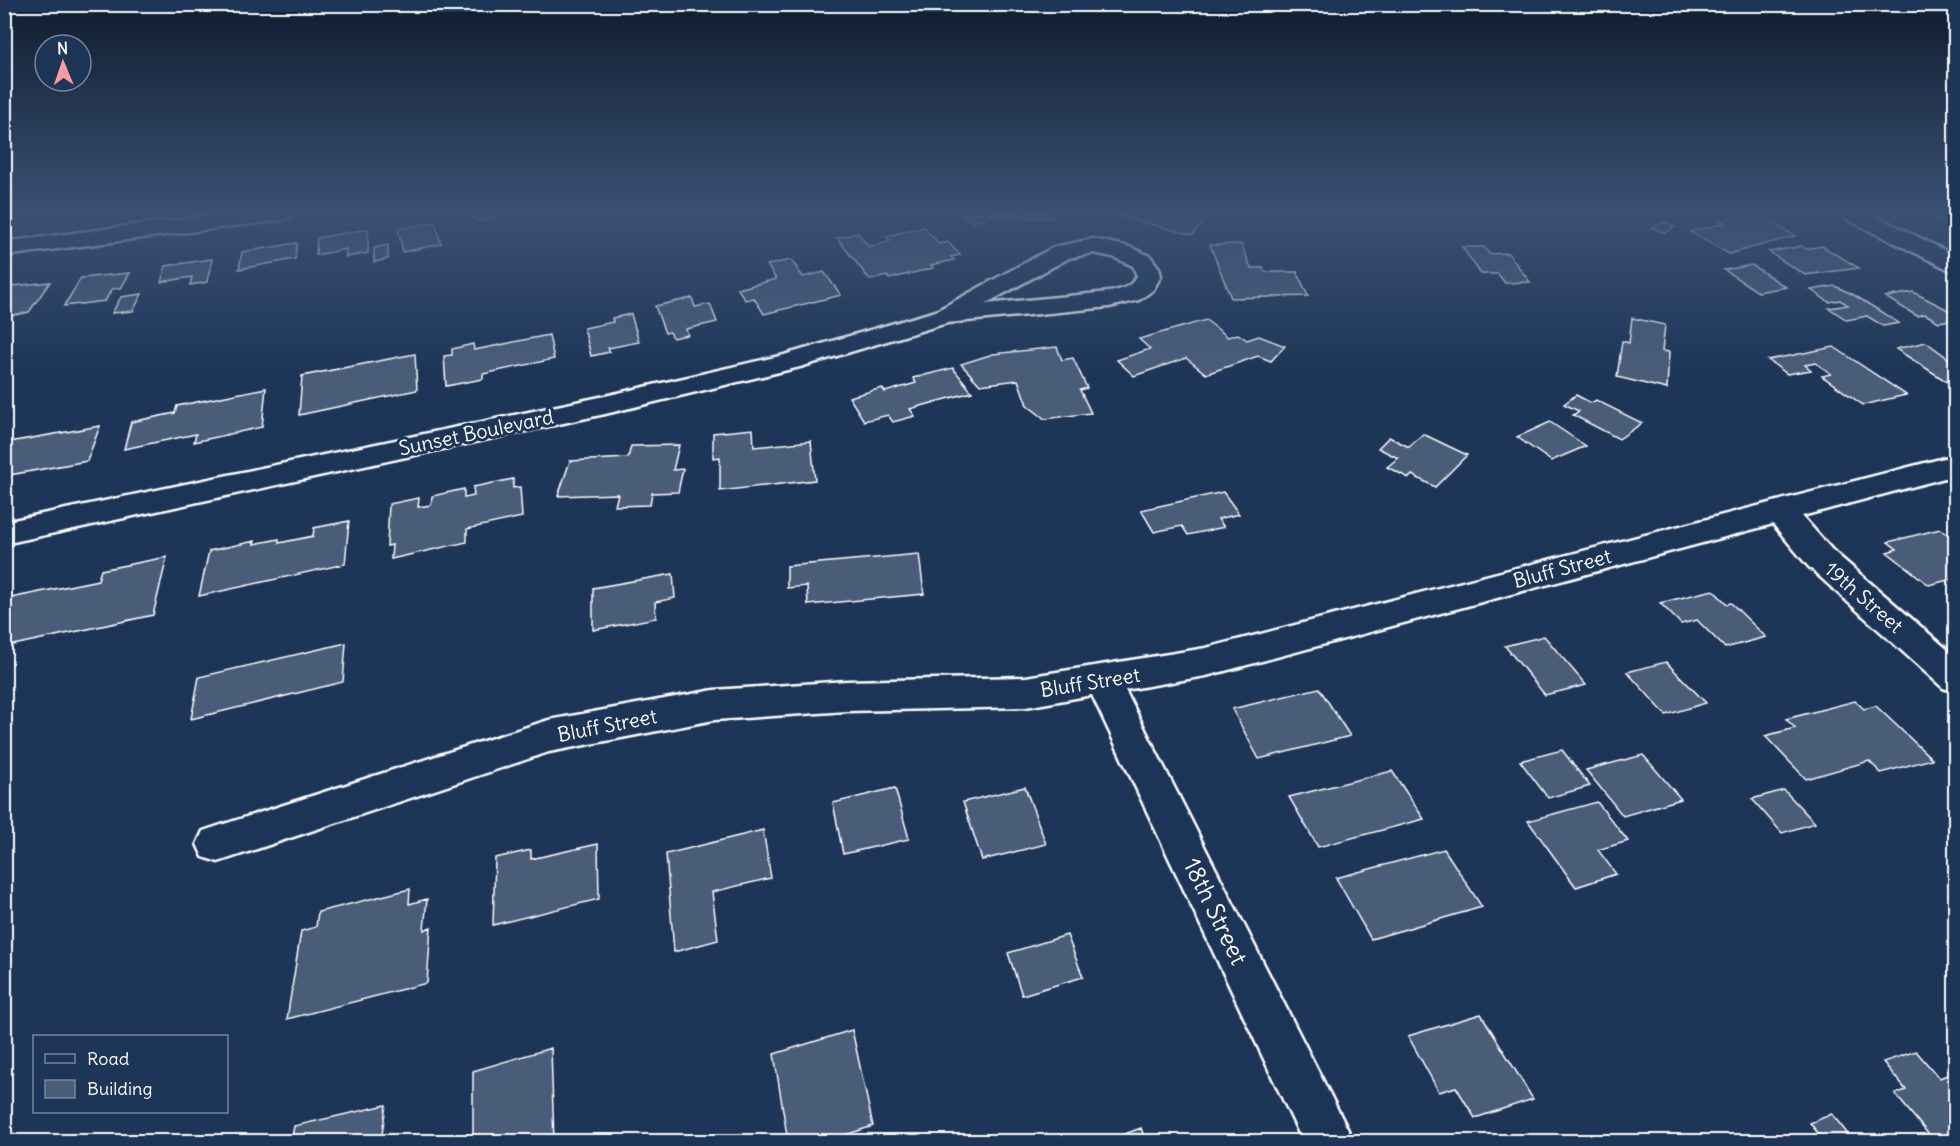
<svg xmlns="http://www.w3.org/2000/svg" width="1960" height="1146" viewBox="0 0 1960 1146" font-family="Delius,sans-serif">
  <rect width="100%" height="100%" fill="#1d3557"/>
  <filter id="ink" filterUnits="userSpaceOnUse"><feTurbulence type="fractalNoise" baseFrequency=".0167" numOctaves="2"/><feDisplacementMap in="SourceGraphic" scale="12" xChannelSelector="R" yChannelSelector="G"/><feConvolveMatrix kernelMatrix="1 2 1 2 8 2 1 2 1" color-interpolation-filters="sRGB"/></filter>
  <g filter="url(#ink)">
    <path fill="#4a5d79" stroke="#fff" stroke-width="1.5" d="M 468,213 L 507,213 L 477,222 Z
      M 960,213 L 1052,213 L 1051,218 L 994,215 L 973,222 Z
      M 1107,213 L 1211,213 L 1193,235 Z
      M 1749,213 L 1756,213 L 1795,236 L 1729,254 L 1690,232 L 1724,223 L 1720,221 Z
      M 1924,213 L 1956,213 L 1956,222 L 1944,224 Z
      M 435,222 L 441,244 L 403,252 L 398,229 Z
      M 1663,222 L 1675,227 L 1665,233 L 1652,228 Z
      M 924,227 L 939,244 L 948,242 L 960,255 L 951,257 L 954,260 L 931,265 L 933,268 L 889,279 L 887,276 L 870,280 L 837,238 L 858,233 L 869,247 L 890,241 L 886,236 Z
      M 368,229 L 368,253 L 346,257 L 346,249 L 316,255 L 317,238 Z
      M 297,243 L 295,259 L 239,269 L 242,252 Z
      M 1241,244 L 1251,268 L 1263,268 L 1265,272 L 1297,272 L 1308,296 L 1231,298 L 1210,245 Z
      M 388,245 L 388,259 L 374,262 L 374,248 Z
      M 1802,246 L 1806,249 L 1822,246 L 1859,268 L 1805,275 L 1769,252 Z
      M 1462,247 L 1484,247 L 1489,254 L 1508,253 L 1530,282 L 1505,283 L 1498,274 L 1481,274 Z
      M 212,259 L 207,282 L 190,285 L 192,277 L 161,282 L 166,266 Z
      M 791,260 L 803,277 L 824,272 L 841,295 L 764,314 L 754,298 L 745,300 L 738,289 L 776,279 L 767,265 Z
      M 1752,265 L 1786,287 L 1758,292 L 1724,270 Z
      M 130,273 L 121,288 L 112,289 L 105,301 L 64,306 L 81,278 Z
      M 50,282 L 29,312 L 4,317 L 4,287 Z
      M 1835,286 L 1854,295 L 1899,323 L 1883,326 L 1867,316 L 1847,320 L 1829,308 L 1848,305 L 1840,300 L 1829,302 L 1811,290 Z
      M 1913,292 L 1956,314 L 1956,319 L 1939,322 L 1925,314 L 1917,316 L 1885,297 Z
      M 142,294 L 133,311 L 112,313 L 121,297 Z
      M 692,298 L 695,307 L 710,304 L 717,322 L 686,329 L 688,335 L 673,338 L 670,332 L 665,333 L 655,306 Z
      M 631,314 L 639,342 L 608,348 L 610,352 L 591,356 L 584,328 L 613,322 L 612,318 Z
      M 1632,318 L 1665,325 L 1662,351 L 1669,352 L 1667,389 L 1617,377 L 1622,341 L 1629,343 Z
      M 1206,320 L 1228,337 L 1238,334 L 1247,340 L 1259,336 L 1285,346 L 1271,361 L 1258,356 L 1206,374 L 1186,358 L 1134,376 L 1117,360 L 1150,349 L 1139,339 Z
      M 549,335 L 554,359 L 483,374 L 483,379 L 446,386 L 444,356 L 452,355 L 452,349 L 473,344 L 474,350 Z
      M 1926,342 L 1956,364 L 1956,384 L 1952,385 L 1896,349 Z
      M 1057,347 L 1062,360 L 1073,358 L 1087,388 L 1080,390 L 1091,413 L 1045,419 L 1027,405 L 1018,380 L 980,385 L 961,364 L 993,354 Z
      M 1834,347 L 1906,395 L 1863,405 L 1822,376 L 1831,374 L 1816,363 L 1805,365 L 1811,370 L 1787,374 L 1768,360 Z
      M 415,354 L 417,390 L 299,415 L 302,376 Z
      M 953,368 L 972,392 L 910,409 L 915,416 L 893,422 L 888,415 L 864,421 L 849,397 L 882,388 L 885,392 L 916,383 L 913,378 Z
      M 266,388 L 262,427 L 194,442 L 196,434 L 124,449 L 131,422 L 175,413 L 177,406 Z
      M 1576,395 L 1591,403 L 1596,400 L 1642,423 L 1619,439 L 1573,415 L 1579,411 L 1564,404 Z
      M 1550,422 L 1586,446 L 1551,461 L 1517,437 Z
      M 100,426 L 87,461 L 4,476 L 4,443 Z
      M 753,429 L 754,447 L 811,441 L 815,480 L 720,491 L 720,457 L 713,458 L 713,433 Z
      M 1423,434 L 1467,455 L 1435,487 L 1412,475 L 1409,478 L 1387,467 L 1398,458 L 1378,448 L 1389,437 L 1409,447 Z
      M 679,445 L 673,470 L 683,469 L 678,492 L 652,493 L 650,505 L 615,506 L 618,494 L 558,496 L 570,461 L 628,458 L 631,446 Z
      M 513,479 L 513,488 L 520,487 L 522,517 L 467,529 L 467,542 L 391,559 L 392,545 L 387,546 L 389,504 L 419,498 L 418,507 L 431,505 L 432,496 L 464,489 L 464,498 L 474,496 L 473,487 Z
      M 1223,492 L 1239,514 L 1218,519 L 1224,527 L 1188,535 L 1182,526 L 1154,532 L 1141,510 Z
      M 349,521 L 345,564 L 199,596 L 209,551 L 255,541 L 254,544 L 279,539 L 279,543 L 313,536 L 314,528 Z
      M 1940,529 L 1956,540 L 1956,578 L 1929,585 L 1887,552 L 1897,549 L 1888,542 Z
      M 919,554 L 924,594 L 808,605 L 807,586 L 787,588 L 787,566 Z
      M 167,557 L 153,615 L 4,647 L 4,616 L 11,598 L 98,580 L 101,570 Z
      M 673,574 L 675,598 L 655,602 L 656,618 L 593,630 L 593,588 Z
      M 1713,590 L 1727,604 L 1731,603 L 1766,637 L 1725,648 L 1697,620 L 1681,624 L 1660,603 Z
      M 1544,636 L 1586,685 L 1545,695 L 1505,646 Z
      M 346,643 L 343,682 L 191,719 L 199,677 Z
      M 1666,662 L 1706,703 L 1666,715 L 1627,672 Z
      M 1319,688 L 1350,736 L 1259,759 L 1232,709 Z
      M 1855,701 L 1864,709 L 1876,706 L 1932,759 L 1881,773 L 1869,761 L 1806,779 L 1765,736 L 1795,728 L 1786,719 Z
      M 1562,750 L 1590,786 L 1548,798 L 1520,761 Z
      M 1643,755 L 1681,799 L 1623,816 L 1586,770 Z
      M 1392,771 L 1424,819 L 1318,847 L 1289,797 Z
      M 1025,787 L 1046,844 L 982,860 L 963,802 Z
      M 895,788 L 909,839 L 843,854 L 833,803 Z
      M 1784,790 L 1815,823 L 1782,833 L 1752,799 Z
      M 1597,802 L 1628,841 L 1598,850 L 1616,874 L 1576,887 L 1528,821 Z
      M 763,830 L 771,878 L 712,892 L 718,940 L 674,952 L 666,854 Z
      M 598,844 L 599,899 L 493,925 L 495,858 L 531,850 L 531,859 Z
      M 1444,849 L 1482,907 L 1371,939 L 1336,878 Z
      M 410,889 L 409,904 L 427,899 L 424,930 L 431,927 L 427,983 L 287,1019 L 301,931 L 316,927 L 318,912 Z
      M 1067,935 L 1083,977 L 1022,995 L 1008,953 Z
      M 1481,1014 L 1533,1099 L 1475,1118 L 1456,1087 L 1439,1092 L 1408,1036 Z
      M 852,1030 L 873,1126 L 824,1142 L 788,1142 L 774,1054 Z
      M 551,1048 L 554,1142 L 473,1142 L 473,1071 Z
      M 1916,1051 L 1939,1078 L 1956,1072 L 1956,1142 L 1935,1142 L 1895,1094 L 1906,1090 L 1883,1062 Z
      M 386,1105 L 381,1142 L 291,1142 L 294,1126 Z
      M 1832,1114 L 1854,1142 L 1825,1142 L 1810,1123 Z
      M 1141,1128 L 1146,1142 L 1103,1142 Z"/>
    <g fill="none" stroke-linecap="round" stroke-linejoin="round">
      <g stroke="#fff" stroke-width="5">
        <path id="minor" d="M 228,213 L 292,213 L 289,218 L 281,220 L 4,256 L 4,242 Z
          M 1841,213 L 1870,213 L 1956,256 L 1956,273 L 1844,218 Z
          M 1093,239 L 1130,247 L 1150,256 L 1159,268 L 1161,276 L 1153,290 L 1139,300 L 1109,307 L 947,323 L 800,367 L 605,414 L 4,544 L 4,522 L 605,396 L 784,355 L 936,311 L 1054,247 ZM 1093,253 L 1113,257 L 1133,266 L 1137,276 C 1131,287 1121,290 1109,292 L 985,304 L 1069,258 Z
          M 1956,455 L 1956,475 L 1802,516 L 1832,550 L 1956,657 L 1956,692 L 1943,688 L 1808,566 L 1773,524 L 1206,676 L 1125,690 L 1354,1142 L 1303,1142 L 1092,695 L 1026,707 L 847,711 L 714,720 L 549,752 L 218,862 L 203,857 L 197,844 L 203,831 L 218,826 L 549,720 L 714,690 L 847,681 L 1026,677 L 1206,648 Z"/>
      </g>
      <use href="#minor" fill="#1d3557" fill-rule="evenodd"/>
    </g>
  </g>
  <linearGradient id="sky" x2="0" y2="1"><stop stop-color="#101d30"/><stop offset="0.57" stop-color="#3a5174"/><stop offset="1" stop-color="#3a5174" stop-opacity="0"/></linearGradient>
  <rect width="1960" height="374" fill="url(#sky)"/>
  <g text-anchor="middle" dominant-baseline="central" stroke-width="6" stroke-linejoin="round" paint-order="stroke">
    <g font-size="20" fill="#fff" stroke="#1d3557">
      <text transform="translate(476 432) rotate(-12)">Sunset Boulevard</text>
      <text transform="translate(1562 568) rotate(-15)">Bluff Street</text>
      <text transform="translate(1864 597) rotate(41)">19th Street</text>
      <text transform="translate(1090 682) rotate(-9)">Bluff Street</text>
      <text transform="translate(607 725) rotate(-11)">Bluff Street</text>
    </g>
    <g font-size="24" fill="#fff" stroke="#1d3557">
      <text transform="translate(1216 911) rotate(64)">18th Street</text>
    </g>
  </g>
  <rect width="1960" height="1146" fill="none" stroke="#1d3557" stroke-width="24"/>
  <rect x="12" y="12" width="1936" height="1122" fill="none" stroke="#fff" stroke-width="2" filter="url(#ink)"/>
  <rect x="33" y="1035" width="195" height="78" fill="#1d3557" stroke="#77869a" stroke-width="1.5"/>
  <rect x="45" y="1054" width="30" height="9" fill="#1d3557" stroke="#77869a" stroke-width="1.5"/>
  <text x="87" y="1065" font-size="18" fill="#ffffff">Road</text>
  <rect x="45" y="1080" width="30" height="18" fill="#4a5d79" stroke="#77869a" stroke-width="1.5"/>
  <text x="87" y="1095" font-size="18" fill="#ffffff">Building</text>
  <g transform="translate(63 63) rotate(358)"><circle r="28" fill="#1d3557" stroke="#77869a" stroke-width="1.5"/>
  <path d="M0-4.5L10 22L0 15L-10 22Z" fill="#ff9aa2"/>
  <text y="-9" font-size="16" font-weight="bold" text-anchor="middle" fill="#ffffff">N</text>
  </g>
</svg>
